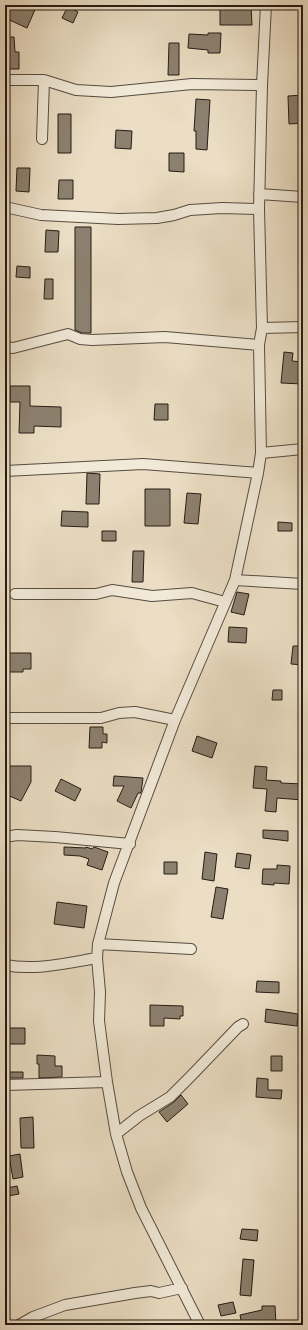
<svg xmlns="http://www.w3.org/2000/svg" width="308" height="1330" viewBox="0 0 308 1330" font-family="'Sorts Mill Goudy',serif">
  <rect width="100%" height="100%" fill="#ebdec4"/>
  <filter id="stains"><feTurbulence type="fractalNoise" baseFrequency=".005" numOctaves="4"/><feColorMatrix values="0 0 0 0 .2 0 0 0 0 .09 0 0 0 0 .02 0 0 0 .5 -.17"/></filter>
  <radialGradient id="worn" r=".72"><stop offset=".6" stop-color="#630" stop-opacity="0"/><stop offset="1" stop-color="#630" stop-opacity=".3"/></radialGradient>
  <path fill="#8c8170" stroke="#251c14" d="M 11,5 L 37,5 L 27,28 L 5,18 Z
    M 220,5 L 251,5 L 252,25 L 220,25 Z
    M 68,6 L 78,12 L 73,23 L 62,18 Z
    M 208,33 L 221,33 L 220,53 L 208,53 L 208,50 L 188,48 L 189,34 L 208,35 Z
    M 5,37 L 14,37 L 15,52 L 19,52 L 19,69 L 6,69 L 7,50 L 5,50 Z
    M 169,43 L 179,43 L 179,75 L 168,75 Z
    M 303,95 L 303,123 L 289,124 L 288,96 Z
    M 196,99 L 210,100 L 207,150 L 196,149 L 196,131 L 194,131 Z
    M 58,114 L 71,114 L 71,153 L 58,153 Z
    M 116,130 L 132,131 L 131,149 L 115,148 Z
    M 169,153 L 184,153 L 184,172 L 169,171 Z
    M 17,168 L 30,168 L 29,192 L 16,191 Z
    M 59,180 L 73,180 L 73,199 L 58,199 Z
    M 75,227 L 91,227 L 91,333 L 82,333 L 75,330 Z
    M 46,230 L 59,231 L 58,252 L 45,252 Z
    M 17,266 L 30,267 L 30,278 L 16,277 Z
    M 45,279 L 53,279 L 53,299 L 44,299 Z
    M 284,352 L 293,353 L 292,361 L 303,362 L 303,384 L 281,383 Z
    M 10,386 L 30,386 L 30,406 L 61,407 L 61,427 L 34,426 L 34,433 L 19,433 L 20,402 L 10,402 Z
    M 155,404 L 168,404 L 168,420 L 154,420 Z
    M 87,473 L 100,474 L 99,504 L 86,504 Z
    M 145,489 L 170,489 L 170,526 L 145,526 Z
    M 187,493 L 201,494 L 198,524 L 184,523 Z
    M 62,511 L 88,512 L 88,527 L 61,526 Z
    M 278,522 L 292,523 L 292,531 L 278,531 Z
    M 102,531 L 116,531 L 116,541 L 102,541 Z
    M 133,551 L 144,551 L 143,582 L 132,582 Z
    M 237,592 L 249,594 L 244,615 L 231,612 Z
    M 229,627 L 247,628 L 246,643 L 228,642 Z
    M 293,646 L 303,646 L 303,665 L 291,664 Z
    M 5,653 L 31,653 L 31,669 L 23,669 L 23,672 L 5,672 Z
    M 273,690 L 282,690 L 282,700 L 272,700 Z
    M 90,727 L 103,727 L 103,734 L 107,734 L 107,743 L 102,742 L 102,748 L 89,748 Z
    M 197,736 L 217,743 L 212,758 L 192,751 Z
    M 5,766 L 31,766 L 31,782 L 21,801 L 5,794 Z
    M 255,766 L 267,767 L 266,780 L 281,781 L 281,783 L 303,784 L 303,800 L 277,798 L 276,812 L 265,811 L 267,789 L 253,788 Z
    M 114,776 L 143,778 L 141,793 L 138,793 L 131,808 L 117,801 L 124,786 L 113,786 Z
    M 61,779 L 81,789 L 75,801 L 55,791 Z
    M 263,830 L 288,831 L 288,841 L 263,838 Z
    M 64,847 L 86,848 L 86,847 L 92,849 L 94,847 L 108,852 L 102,870 L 87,865 L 89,859 L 80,856 L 64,855 Z
    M 205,852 L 217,854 L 214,881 L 202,879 Z
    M 237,853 L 251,855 L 249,869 L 235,867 Z
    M 164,862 L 177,862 L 177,874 L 164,874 Z
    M 277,865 L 290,866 L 289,884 L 274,883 L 274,885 L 262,884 L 263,869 L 277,869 Z
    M 216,887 L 228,889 L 223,919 L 211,917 Z
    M 57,902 L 87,906 L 84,928 L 54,924 Z
    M 257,981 L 279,982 L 279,993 L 256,992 Z
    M 150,1005 L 183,1006 L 183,1016 L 180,1016 L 180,1019 L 164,1018 L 164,1026 L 150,1026 Z
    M 266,1009 L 298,1014 L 297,1026 L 265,1022 Z
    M 6,1028 L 25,1028 L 25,1044 L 6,1044 Z
    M 37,1055 L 55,1056 L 55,1066 L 62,1066 L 62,1077 L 39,1078 L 39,1064 L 37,1064 Z
    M 271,1056 L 282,1056 L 282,1071 L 271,1071 Z
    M 5,1072 L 23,1072 L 23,1078 L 5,1078 Z
    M 257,1078 L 268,1079 L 268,1090 L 282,1090 L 281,1099 L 256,1097 Z
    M 181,1095 L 188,1104 L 167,1122 L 159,1112 L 174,1102 Z
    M 33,1117 L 34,1148 L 21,1148 L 20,1118 Z
    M 20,1154 L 23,1177 L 13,1179 L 9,1156 Z
    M 17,1186 L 19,1194 L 8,1196 L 7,1188 Z
    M 242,1229 L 258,1230 L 257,1241 L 240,1239 Z
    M 243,1259 L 254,1260 L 251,1296 L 240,1295 Z
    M 233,1302 L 236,1313 L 221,1316 L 218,1305 Z
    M 262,1306 L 275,1306 L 276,1325 L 262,1325 L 262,1321 L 242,1325 L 240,1315 L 262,1310 Z"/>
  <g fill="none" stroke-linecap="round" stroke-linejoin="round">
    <g stroke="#564c40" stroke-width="12">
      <path id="street" d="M 5,80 L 44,80 L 76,90 L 111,92 L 192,84 L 262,85
        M 42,139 L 44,80
        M 259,194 L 303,197
        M 5,207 L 41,215 L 118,219 L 157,218 L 174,215 L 190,210 L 222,208 L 259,209
        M 262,328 L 303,327
        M 5,347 L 13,348 L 68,334 L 80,339 L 92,340 L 165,337 L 259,345
        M 261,453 L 303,449
        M 5,471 L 143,464 L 258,473
        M 235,580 L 303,584
        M 15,594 L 96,594 L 112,590 L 152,596 L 192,593 L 225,602
        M 5,718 L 101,718 L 119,713 L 135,712 L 175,720
        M 5,837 L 17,835 L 55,837 L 130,844
        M 98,944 L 191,949
        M 5,965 C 35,971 67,963 97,958
        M 5,1085 L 107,1082
        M 116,1134 L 139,1116 L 170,1097 L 191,1076 L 238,1027 L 243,1024
        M 19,1325 L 33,1317 L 65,1305 L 135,1293 L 151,1291 L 159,1293 L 182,1288
        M 200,1325 L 141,1208 L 127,1172 L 116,1134 L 107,1082 L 99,1021 L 100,992 L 97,958 L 98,944 L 114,883 L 175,720 L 235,580 L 258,473 L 261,453 L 259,345 L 262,328 L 259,209 L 262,85 L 266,5"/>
    </g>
    <use href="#street" stroke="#f2ead9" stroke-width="10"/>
  </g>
  <rect width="308" height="1330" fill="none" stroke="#ebdec4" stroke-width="20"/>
  <rect x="6" y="6" width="296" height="1318" fill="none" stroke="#251c14" stroke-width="2"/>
  <rect x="10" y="10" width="288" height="1310" fill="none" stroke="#251c14"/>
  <rect width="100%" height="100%" filter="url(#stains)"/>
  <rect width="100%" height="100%" fill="url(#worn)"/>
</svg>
